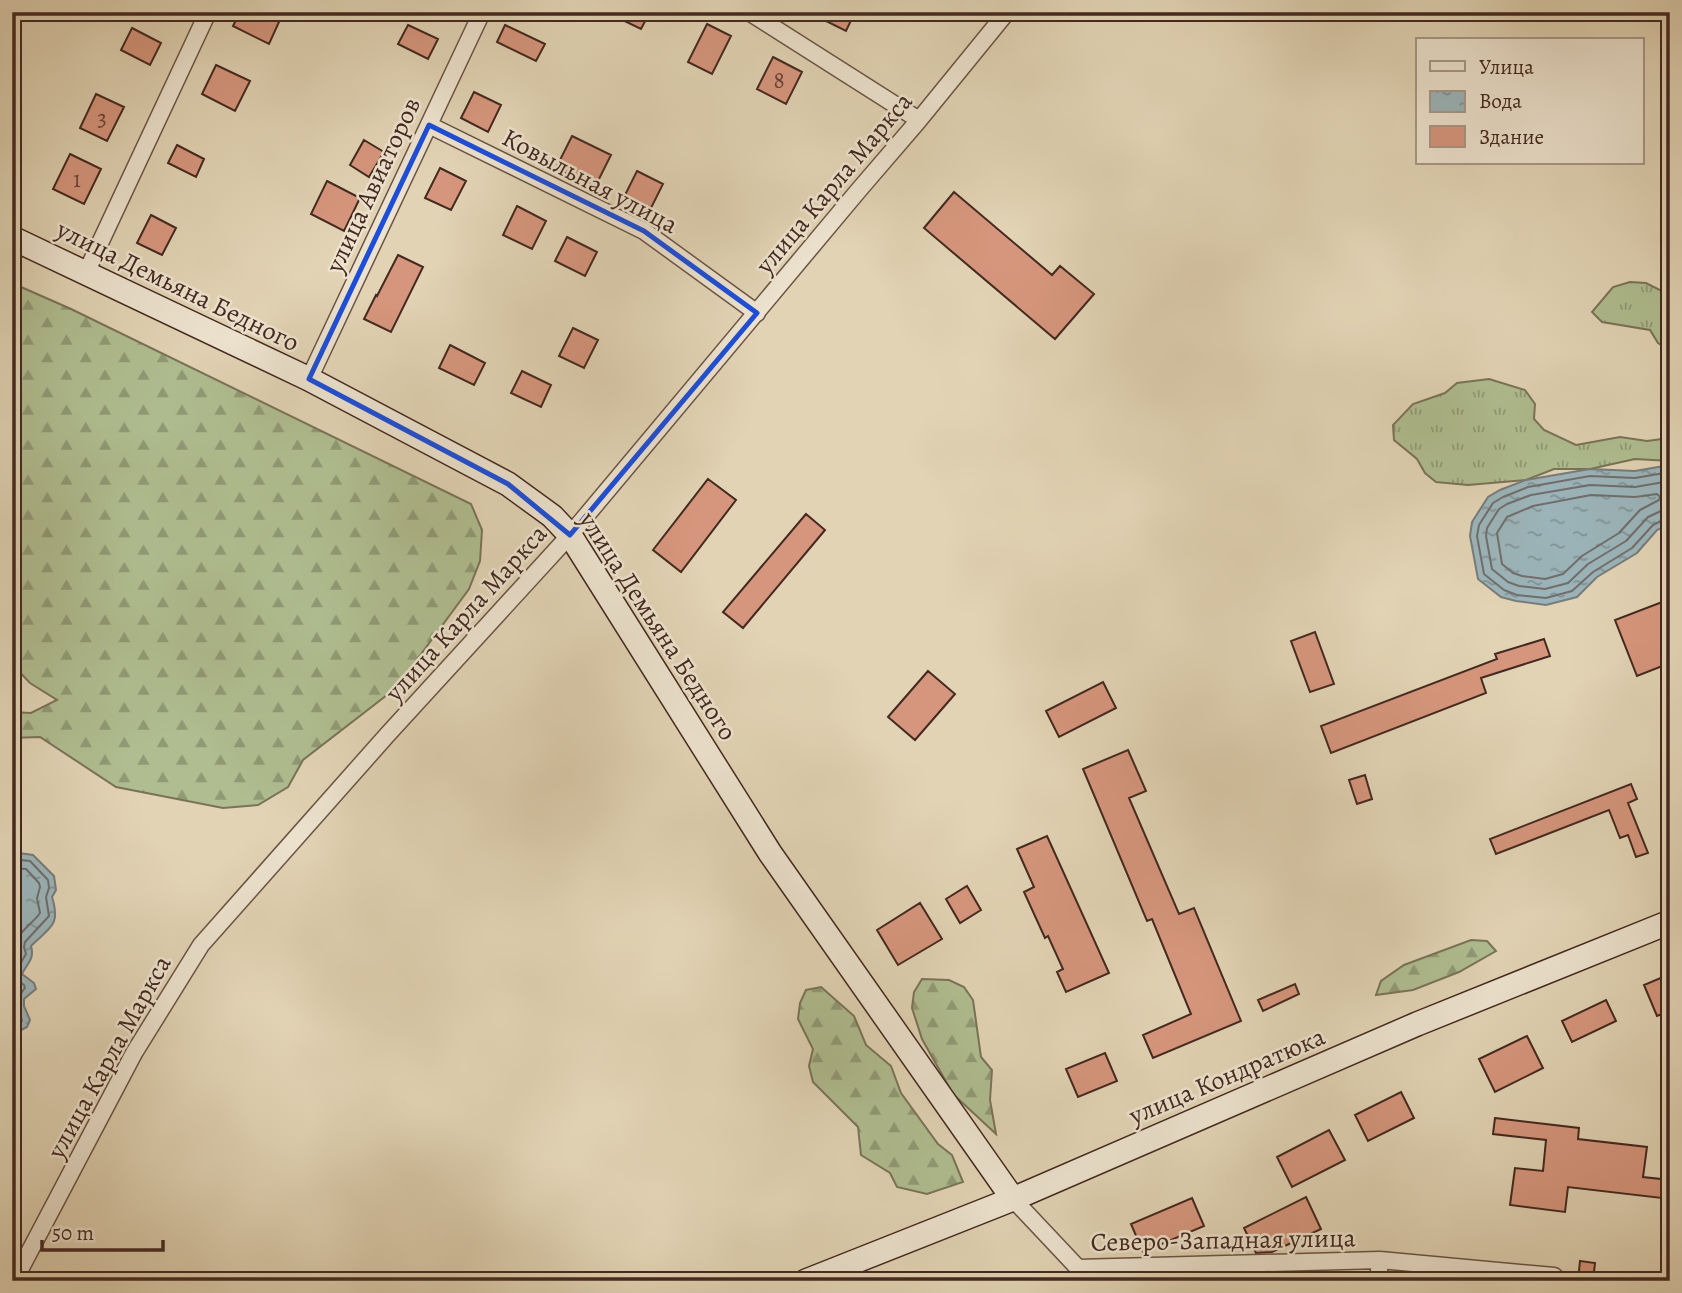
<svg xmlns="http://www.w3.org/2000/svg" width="1682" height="1293" viewBox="0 0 1682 1293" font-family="Alegreya,serif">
  <defs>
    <pattern id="grass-tufts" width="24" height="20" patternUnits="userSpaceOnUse" patternTransform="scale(1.75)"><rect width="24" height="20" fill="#afbd90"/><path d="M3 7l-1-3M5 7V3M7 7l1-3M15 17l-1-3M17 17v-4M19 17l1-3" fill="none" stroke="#909a75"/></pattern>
    <pattern id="forest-firs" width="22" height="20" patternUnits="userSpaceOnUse" patternTransform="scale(1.75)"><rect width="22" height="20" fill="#afbd90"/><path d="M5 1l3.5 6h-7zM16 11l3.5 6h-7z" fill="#909a75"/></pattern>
    <pattern id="water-ripples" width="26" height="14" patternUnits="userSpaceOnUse" patternTransform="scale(1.75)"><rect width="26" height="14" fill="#9bb4b9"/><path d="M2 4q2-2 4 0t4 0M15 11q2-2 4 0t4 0" fill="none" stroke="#809296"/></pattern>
  </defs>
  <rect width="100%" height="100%" fill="#e1d3b4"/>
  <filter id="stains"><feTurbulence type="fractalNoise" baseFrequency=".00286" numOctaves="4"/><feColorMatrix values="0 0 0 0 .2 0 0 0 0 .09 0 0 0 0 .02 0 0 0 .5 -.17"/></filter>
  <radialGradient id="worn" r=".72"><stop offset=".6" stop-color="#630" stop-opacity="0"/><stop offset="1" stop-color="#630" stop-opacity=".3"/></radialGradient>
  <path fill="url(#grass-tufts)" stroke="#7a7358" stroke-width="2" d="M 1630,282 L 1646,283 L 1670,295 L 1670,350 L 1658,343 L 1650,330 L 1602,322 L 1592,312 L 1613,287 Z
    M 1489,379 L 1525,390 L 1535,404 L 1534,419 L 1544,430 L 1576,445 L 1620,437 L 1647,441 L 1670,438 L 1670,461 L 1635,459 L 1590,469 L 1554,469 L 1526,480 L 1468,485 L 1436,482 L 1425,473 L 1417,459 L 1394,440 L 1393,425 L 1413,404 L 1445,393 L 1457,383 Z"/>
  <path fill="url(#forest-firs)" stroke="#7a7358" stroke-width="2" d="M 12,283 L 71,309 L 471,504 L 482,530 L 480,561 L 469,589 L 396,688 L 303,760 L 288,787 L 258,805 L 223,808 L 116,787 L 40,737 L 12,738 L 12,712 L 31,713 L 57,700 L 30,683 L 12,664 Z
    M 1471,940 L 1487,941 L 1496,951 L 1459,972 L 1413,990 L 1376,995 L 1381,981 L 1404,965 Z
    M 922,979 L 949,980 L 964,987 L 973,1000 L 981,1057 L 992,1070 L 990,1100 L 996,1134 L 953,1094 L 922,1039 L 912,1008 L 914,992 Z
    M 821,987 L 854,1016 L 866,1045 L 891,1066 L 901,1093 L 938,1144 L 952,1155 L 963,1182 L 927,1194 L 897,1187 L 890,1173 L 861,1155 L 858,1127 L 813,1082 L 809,1066 L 813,1049 L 798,1019 L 800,1003 L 806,990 Z"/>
  <path fill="url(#water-ripples)" stroke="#787c7c" stroke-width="2" d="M 1670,465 L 1670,524 L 1657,530 L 1637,553 L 1597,577 L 1577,597 L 1546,605 L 1516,601 L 1501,597 L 1478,579 L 1470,536 L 1472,522 L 1488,497 L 1500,490 L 1526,480 L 1590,469 L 1635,471 Z
    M 12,852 L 33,855 L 54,876 L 56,890 L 52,897 C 61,926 50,927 31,946 C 35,958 27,964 22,974 L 34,983 L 36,989 L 24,999 L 24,1006 L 30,1020 L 27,1027 L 12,1035 Z"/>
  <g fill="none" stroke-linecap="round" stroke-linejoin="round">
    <path stroke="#706e6c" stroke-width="2" d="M 1670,472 L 1635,478 L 1590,476 L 1528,487 L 1503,497 L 1493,503 L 1479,525 L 1477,536 L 1484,574 L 1504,590 L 1517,595 L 1546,598 L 1572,591 L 1593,572 L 1632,548 L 1653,525 L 1665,519 L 1670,518
      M 1670,481 L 1635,487 L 1590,485 L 1531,495 L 1507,504 L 1499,509 L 1487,528 L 1486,536 L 1492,569 L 1508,582 L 1519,586 L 1545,589 L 1568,583 L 1588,564 L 1626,541 L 1648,517 L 1663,510 L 1670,509
      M 1657,494 L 1660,497 L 1659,500 L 1640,510 L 1619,533 L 1582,556 L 1563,574 L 1545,579 L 1522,576 L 1513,573 L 1502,564 L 1497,533 L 1507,517 L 1533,506 L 1591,495 L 1635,497 Z
      M 12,859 L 30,861 L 48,880 L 49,888 L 46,897 L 49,916 L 25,942 L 24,947 L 26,954 L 16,971 L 16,979 L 24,985 L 25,988 C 13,1003 18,1004 22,1021 L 12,1027
      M 12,868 L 26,869 L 39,883 L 40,887 L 37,898 L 40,913 C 34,922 21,930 17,940 C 14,948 17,951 12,958"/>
  </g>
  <path fill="#d6967d" stroke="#442920" stroke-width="2" d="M 240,12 L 259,12 L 279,22 L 269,44 L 233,26 Z
    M 606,12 L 650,12 L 641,29 Z
    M 808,12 L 855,12 L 846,31 Z
    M 707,24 L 731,36 L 712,74 L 688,62 Z
    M 408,25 L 438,39 L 428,59 L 398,44 Z
    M 505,25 L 545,44 L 536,61 L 497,42 Z
    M 132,28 L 161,43 L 150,65 L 121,50 Z
    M 773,57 L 802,72 L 786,104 L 757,89 Z
    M 216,65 L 250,81 L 235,111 L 202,94 Z
    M 474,92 L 501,105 L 488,132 L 461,118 Z
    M 96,94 L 124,107 L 107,141 L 80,128 Z
    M 572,136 L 611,155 L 595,187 L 556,168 Z
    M 364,140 L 384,152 L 369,177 L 350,165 Z
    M 177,145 L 204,159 L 196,177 L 168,163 Z
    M 70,154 L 101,169 L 84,204 L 53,189 Z
    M 440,168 L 466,181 L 451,210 L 425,198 Z
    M 637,171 L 663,184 L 651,208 L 625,195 Z
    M 327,181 L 360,198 L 344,231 L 311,214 Z
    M 954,192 L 1052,275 L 1060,266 L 1094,294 L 1055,339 L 924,228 Z
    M 517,206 L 546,221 L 532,249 L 503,235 Z
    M 151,215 L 176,228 L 162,255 L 137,243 Z
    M 567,237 L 597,252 L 585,276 L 555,261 Z
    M 398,255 L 423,267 L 391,332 L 364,319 L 376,295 L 377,296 Z
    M 573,328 L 598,340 L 584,368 L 559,356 Z
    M 450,345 L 485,363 L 474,385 L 439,368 Z
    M 522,371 L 551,385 L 541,407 L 511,393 Z
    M 708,479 L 736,500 L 681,572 L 653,550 Z
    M 806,514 L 825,530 L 743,628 L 723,612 Z
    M 1670,599 L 1670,663 L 1637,676 L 1615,620 Z
    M 1315,632 L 1334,684 L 1310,692 L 1291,641 Z
    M 1544,639 L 1550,656 L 1481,678 L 1486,693 L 1331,753 L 1321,726 L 1497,659 L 1495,654 Z
    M 928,671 L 955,694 L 915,740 L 888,717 Z
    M 1103,682 L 1116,708 L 1059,737 L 1046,711 Z
    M 1128,750 L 1146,791 L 1129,798 L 1179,914 L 1194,908 L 1241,1021 L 1153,1058 L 1143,1035 L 1191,1014 L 1152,919 L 1147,921 L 1083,769 Z
    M 1365,775 L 1372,799 L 1357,804 L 1349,780 Z
    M 1631,784 L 1637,799 L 1628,803 L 1648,853 L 1636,857 L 1628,835 L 1620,838 L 1609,810 L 1496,854 L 1490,839 Z
    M 1047,836 L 1109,973 L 1066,992 L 1057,972 L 1063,969 L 1048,936 L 1045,938 L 1024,892 L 1034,887 L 1017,849 Z
    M 967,886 L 981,910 L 960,923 L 946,899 Z
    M 920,903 L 942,939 L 898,965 L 877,930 Z
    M 1670,974 L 1670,1011 L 1657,1016 L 1644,985 Z
    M 1295,984 L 1299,994 L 1263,1011 L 1258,1000 Z
    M 1606,1000 L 1616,1021 L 1572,1042 L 1562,1021 Z
    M 1527,1036 L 1543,1068 L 1495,1092 L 1479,1059 Z
    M 1105,1053 L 1117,1081 L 1078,1097 L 1066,1069 Z
    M 1401,1092 L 1414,1118 L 1368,1141 L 1355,1115 Z
    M 1495,1118 L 1579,1128 L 1578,1139 L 1647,1147 L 1643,1177 L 1670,1180 L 1670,1199 L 1568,1187 L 1565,1212 L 1510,1205 L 1515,1168 L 1543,1171 L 1546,1140 L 1493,1134 Z
    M 1329,1130 L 1345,1160 L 1292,1187 L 1277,1157 Z
    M 1306,1197 L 1321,1229 L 1272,1252 L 1256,1253 L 1244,1228 Z
    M 1192,1198 L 1204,1226 L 1143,1252 L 1131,1224 Z
    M 1580,1261 L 1595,1263 L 1593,1281 L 1578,1281 Z"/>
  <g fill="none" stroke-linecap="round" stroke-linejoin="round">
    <g stroke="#6b5445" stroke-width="19">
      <path id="street" d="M 749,12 L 919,120
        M 429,125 L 644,231 L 757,313
        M 86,273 L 208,12
        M 309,379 L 482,12
        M 1013,1199 L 1078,1268 L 1380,1260 L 1554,1276 L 1559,1281
        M 14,1281 L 134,1053 L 201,945 L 388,734 L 570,535 L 858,191 L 919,120 L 1007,12
        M 1378,1281 L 1380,1260"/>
    </g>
    <g stroke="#442920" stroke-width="26">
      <path id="secondary" d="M 12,238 L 309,379 L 508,484 L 552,516 L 570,535 L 770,853 L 1013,1199
        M 806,1281 L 1013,1199 L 1417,1024 L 1670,922"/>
    </g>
    <use href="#street" stroke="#ece2ce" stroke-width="16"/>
    <use href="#secondary" stroke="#ece2ce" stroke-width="23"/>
  </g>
  <path fill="none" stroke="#1d4ed8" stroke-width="5" stroke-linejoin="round" d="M 429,125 L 644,231 L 757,313 L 570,535 L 508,484 L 309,379 Z"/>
  <g text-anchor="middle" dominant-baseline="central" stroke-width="5" stroke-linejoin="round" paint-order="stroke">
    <g font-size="23" fill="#684437">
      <text x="779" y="80">8</text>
      <text x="102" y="118">3</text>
      <text x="77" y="179">1</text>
    </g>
    <g font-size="26" fill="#442920" stroke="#ece2ce">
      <text transform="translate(590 181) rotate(28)">Ковыльная улица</text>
      <text transform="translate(834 183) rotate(-50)">улица Карла Маркса</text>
      <text transform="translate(373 185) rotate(-65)">улица Авиаторов</text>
      <text transform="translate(178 286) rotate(26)">улица Демьяна Бедного</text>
      <text transform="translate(466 613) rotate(-48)">улица Карла Маркса</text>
      <text transform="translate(658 626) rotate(57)">улица Демьяна Бедного</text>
      <text transform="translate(109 1057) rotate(-61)">улица Карла Маркса</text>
      <text transform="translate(1227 1076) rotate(-23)">улица Кондратюка</text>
      <text transform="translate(1223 1240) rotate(-1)">Северо-Западная улица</text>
    </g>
  </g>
  <rect width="1682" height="1293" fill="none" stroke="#e1d3b4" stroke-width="42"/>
  <rect x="14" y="14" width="1654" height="1265" fill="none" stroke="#442920" stroke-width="3.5"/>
  <rect x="21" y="21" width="1640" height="1251" fill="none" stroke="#442920" stroke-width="2"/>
  <rect x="1416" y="38" width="228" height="126" fill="#ece2ce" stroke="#a99888" stroke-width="2"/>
  <rect x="1430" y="61" width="35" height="10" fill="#ece2ce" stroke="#a99888" stroke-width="2"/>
  <text x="1479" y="74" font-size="21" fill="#442920">Улица</text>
  <rect x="1430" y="91" width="35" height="21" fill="url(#water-ripples)" stroke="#a99888" stroke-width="2"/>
  <text x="1479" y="108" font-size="21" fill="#442920">Вода</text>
  <rect x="1430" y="126" width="35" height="21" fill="#d6967d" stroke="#a99888" stroke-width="2"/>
  <text x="1479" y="144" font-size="21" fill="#442920">Здание</text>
  <path d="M42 1240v10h121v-10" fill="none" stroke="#442920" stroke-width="3.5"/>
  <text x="52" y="1240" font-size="21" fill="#442920" stroke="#ece2ce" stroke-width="5" paint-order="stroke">50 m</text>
  <rect width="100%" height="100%" filter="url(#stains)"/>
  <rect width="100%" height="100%" fill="url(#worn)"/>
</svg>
